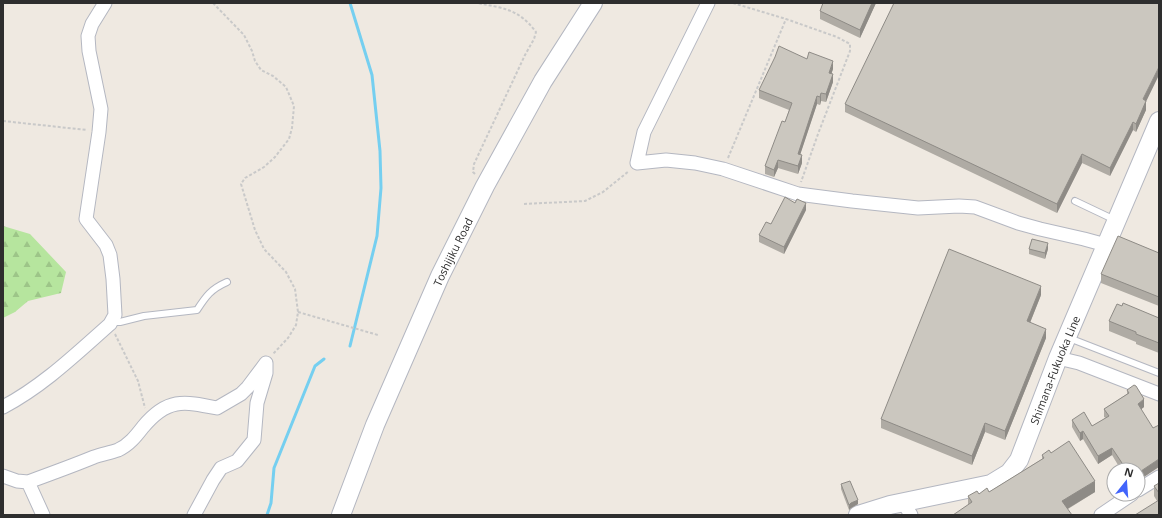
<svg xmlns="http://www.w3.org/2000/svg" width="1162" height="518" viewBox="0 0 1162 518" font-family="'Open Sans',sans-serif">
  <defs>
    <pattern id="forest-firs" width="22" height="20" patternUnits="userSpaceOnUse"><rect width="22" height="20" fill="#b6e59e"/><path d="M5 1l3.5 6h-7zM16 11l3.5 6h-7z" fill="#9dc588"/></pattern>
  </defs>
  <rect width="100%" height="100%" fill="#efe9e1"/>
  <path fill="url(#forest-firs)" d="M 3,226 L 30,234 L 66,272 L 61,293 L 28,301 L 15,312 L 3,318 Z"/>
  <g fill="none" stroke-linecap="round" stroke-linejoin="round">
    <path stroke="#75cff0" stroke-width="3" d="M 350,346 L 377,236 L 381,188 L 380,151 L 372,75 L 350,3
      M 267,515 L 271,503 L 274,468 L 315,366 L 324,359"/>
    <g stroke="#b4b7c1" stroke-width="8">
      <path id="service" d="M 1075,201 L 1115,220
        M 111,322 L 120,322 L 144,316 L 197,310 C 206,296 211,289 227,282
        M 1069,338 L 1159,373"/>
    </g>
    <g stroke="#b4b7c1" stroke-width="15">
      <path id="minor" d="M 708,3 L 644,132 L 637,163 L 666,160 L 695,163 L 723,169 L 798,194 L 852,201 L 918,208 L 959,206 L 975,207 L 1018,223 L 1040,229 L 1084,239 L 1106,245
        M 1058,358 L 1079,363 L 1159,394
        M 3,407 C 43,386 76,354 110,324 L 115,315 L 113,279 L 110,255 L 106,245 L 86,219 L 99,132 L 101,109 L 89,51 L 88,36 L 92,24 L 105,3
        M 3,476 L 17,481 L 28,482 L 43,515
        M 28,482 C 50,474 72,466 94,457 C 102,454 110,453 118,450 C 129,445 136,436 143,427 C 167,398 183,401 217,408 L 241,394 L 248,387 L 266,363 L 266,373 L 257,403 L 254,440 L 237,461 L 221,468 L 213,480 L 194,515
        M 1138,490 L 1159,477
        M 903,502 L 911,515
        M 1101,515 L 1132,494"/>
    </g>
    <g stroke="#b4b7c1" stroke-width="20">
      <g id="secondary">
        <path id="s1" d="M 341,515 L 375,425 L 440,276 L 485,186 L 543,81 L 593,3"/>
        <path id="s2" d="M 858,515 L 890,505 L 991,484 L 1009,473 L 1019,460 L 1058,358 L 1159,121"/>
      </g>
    </g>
    <path stroke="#c9c9c9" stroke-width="2" stroke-dasharray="3 2" stroke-linecap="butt" d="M 213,3 L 244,35 L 252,51 L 255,61 L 261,70 L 273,76 L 286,87 L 294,106 L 292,128 L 289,139 L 275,157 L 264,167 L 245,178 L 241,184 L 255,230 L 264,249 L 286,272 L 295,289 L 298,312 L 296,325 L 288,338 L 273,354
      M 733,3 L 786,19 L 837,37 L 850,44 L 850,51 L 818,134 L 801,182
      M 3,121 L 87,130
      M 728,158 L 786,19
      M 475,174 L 473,172 L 474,164 L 525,55 L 534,39 L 536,32 C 519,9 503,8 477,3
      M 524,204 L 585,201 L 603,192 L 629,171
      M 298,312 L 378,335
      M 115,334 L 138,381 L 145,408"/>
    <use href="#service" stroke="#fff" stroke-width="6"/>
    <use href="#minor" stroke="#fff" stroke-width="13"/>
    <use href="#secondary" stroke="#fff" stroke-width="18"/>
  </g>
  <path fill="#afaba4" d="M 823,3 L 876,3 L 860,38 L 820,19 L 820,11 Z
    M 833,69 L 831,74 L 833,82 L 826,102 L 821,101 L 820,105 L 817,104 L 800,155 L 802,163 L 798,174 L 778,168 L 774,177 L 765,174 L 765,166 L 785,122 L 789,110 L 759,98 L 759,90 Z
    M 1146,101 L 1146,110 L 1136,132 L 1133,130 L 1110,176 L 1082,163 L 1057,213 L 845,112 L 845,104 Z
    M 806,210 L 784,254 L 759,242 L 759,235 L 771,224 Z
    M 1029,249 L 1048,249 L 1045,259 L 1029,254 Z
    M 1159,253 L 1159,306 L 1101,283 L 1101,274 Z
    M 1041,295 L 1030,323 L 1046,338 L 1005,440 L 985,432 L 972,465 L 881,428 L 881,419 Z
    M 1159,318 L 1159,353 L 1136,344 L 1136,342 L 1109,331 L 1109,321 Z
    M 1127,390 L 1144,407 L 1141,409 L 1138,470 L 1121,470 L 1112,455 L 1098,464 L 1083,439 L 1080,441 L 1072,427 L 1072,420 L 1092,426 L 1106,418 L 1104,417 L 1104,409 L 1127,394 Z
    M 1051,453 L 1095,492 L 1068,509 L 968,505 L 968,496 L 989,492 L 1042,459 L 1042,455 Z
    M 1159,483 L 1159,515 L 1157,501 L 1154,496 L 1154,486 Z
    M 841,484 L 858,504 L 851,508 L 849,510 L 841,489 Z"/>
  <path fill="#8e8b86" d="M 872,3 L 876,3 L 860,38 L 860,30 Z
    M 833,61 L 833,69 L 829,81 L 829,73 Z
    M 1159,67 L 1159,75 L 1143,108 L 1143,99 Z
    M 833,74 L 833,82 L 826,102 L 826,94 Z
    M 821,93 L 821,101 L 820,105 L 820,97 Z
    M 817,96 L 817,104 L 798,161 L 798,154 Z
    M 1146,101 L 1146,110 L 1136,132 L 1136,124 Z
    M 1133,122 L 1133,130 L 1110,176 L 1110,168 Z
    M 1082,154 L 1082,163 L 1057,213 L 1057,204 Z
    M 802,155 L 802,163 L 798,174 L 798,166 Z
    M 778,160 L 778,168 L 774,177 L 774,170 Z
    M 806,203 L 806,210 L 784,254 L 784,247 Z
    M 1048,243 L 1048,249 L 1045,259 L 1045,253 Z
    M 1041,286 L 1041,295 L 1027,330 L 1027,321 Z
    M 1046,329 L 1046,338 L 1005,440 L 1005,431 Z
    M 1144,399 L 1144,407 L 1138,412 L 1138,404 Z
    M 985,423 L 985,432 L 972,465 L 972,456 Z
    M 1083,431 L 1083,439 L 1080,441 L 1080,433 Z
    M 1112,448 L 1112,455 L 1098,464 L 1098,456 Z
    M 1159,459 L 1159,467 L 1138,481 L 1138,473 Z
    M 1095,481 L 1095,492 L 1062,512 L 1062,501 Z
    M 858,500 L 858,504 L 851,508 L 849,510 L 849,505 L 851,503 Z"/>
  <path fill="#cbc7bf" stroke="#8e8b86" d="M 823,3 L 872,3 L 860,30 L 820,11 Z
    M 894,3 L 1159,3 L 1159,67 L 1143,99 L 1146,101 L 1136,124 L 1133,122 L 1110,168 L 1082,154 L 1057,204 L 845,104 Z
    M 779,46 L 807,59 L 809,52 L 833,61 L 829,73 L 833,74 L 826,94 L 821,93 L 820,97 L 817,96 L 798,154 L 802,155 L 798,166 L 778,160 L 774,170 L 765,166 L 782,121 L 785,122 L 792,103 L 759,90 L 775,57 Z
    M 785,197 L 795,203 L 797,199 L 806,203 L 784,247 L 759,235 L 766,222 L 771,224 Z
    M 1118,236 L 1159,253 L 1159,297 L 1101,274 Z
    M 1032,239 L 1048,243 L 1045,253 L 1029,249 Z
    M 949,249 L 1041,286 L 1027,321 L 1046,329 L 1005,431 L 985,423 L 972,456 L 881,419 Z
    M 1123,303 L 1159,318 L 1159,343 L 1136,334 L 1136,332 L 1109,321 L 1117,304 L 1122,306 Z
    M 1134,385 L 1136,386 L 1144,399 L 1138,404 L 1153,428 L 1159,425 L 1159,459 L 1138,473 L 1138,470 L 1124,470 L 1121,464 L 1122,463 L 1112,448 L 1098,456 L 1083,431 L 1080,433 L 1072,420 L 1084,412 L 1092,426 L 1109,416 L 1104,409 L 1129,393 L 1127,390 Z
    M 1069,441 L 1095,481 L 1062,501 L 1072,515 L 953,515 L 972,502 L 968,496 L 977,491 L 979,494 L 987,488 L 989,492 L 1044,458 L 1042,455 L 1049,450 L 1051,453 Z
    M 850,481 L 858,500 L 851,503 L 849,505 L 841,484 Z
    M 1159,483 L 1159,493 L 1154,486 Z
    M 1159,500 L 1159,515 L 1135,515 Z"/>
  <g text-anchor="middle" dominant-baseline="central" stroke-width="4" stroke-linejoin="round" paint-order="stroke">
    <g font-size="11" fill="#2e2e2e" stroke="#fff">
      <text stroke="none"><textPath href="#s1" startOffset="286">Toshijiku Road</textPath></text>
      <text stroke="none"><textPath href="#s2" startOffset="271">Shimana-Fukuoka Line</textPath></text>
    </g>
  </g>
  <rect width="1162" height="518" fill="none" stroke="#2e2e2e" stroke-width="8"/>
  <g transform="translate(1126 482) rotate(17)"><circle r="19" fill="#ffffff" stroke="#ababab"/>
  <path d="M0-3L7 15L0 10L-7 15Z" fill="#4264fb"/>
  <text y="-6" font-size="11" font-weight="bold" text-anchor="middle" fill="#2e2e2e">N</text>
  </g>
</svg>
